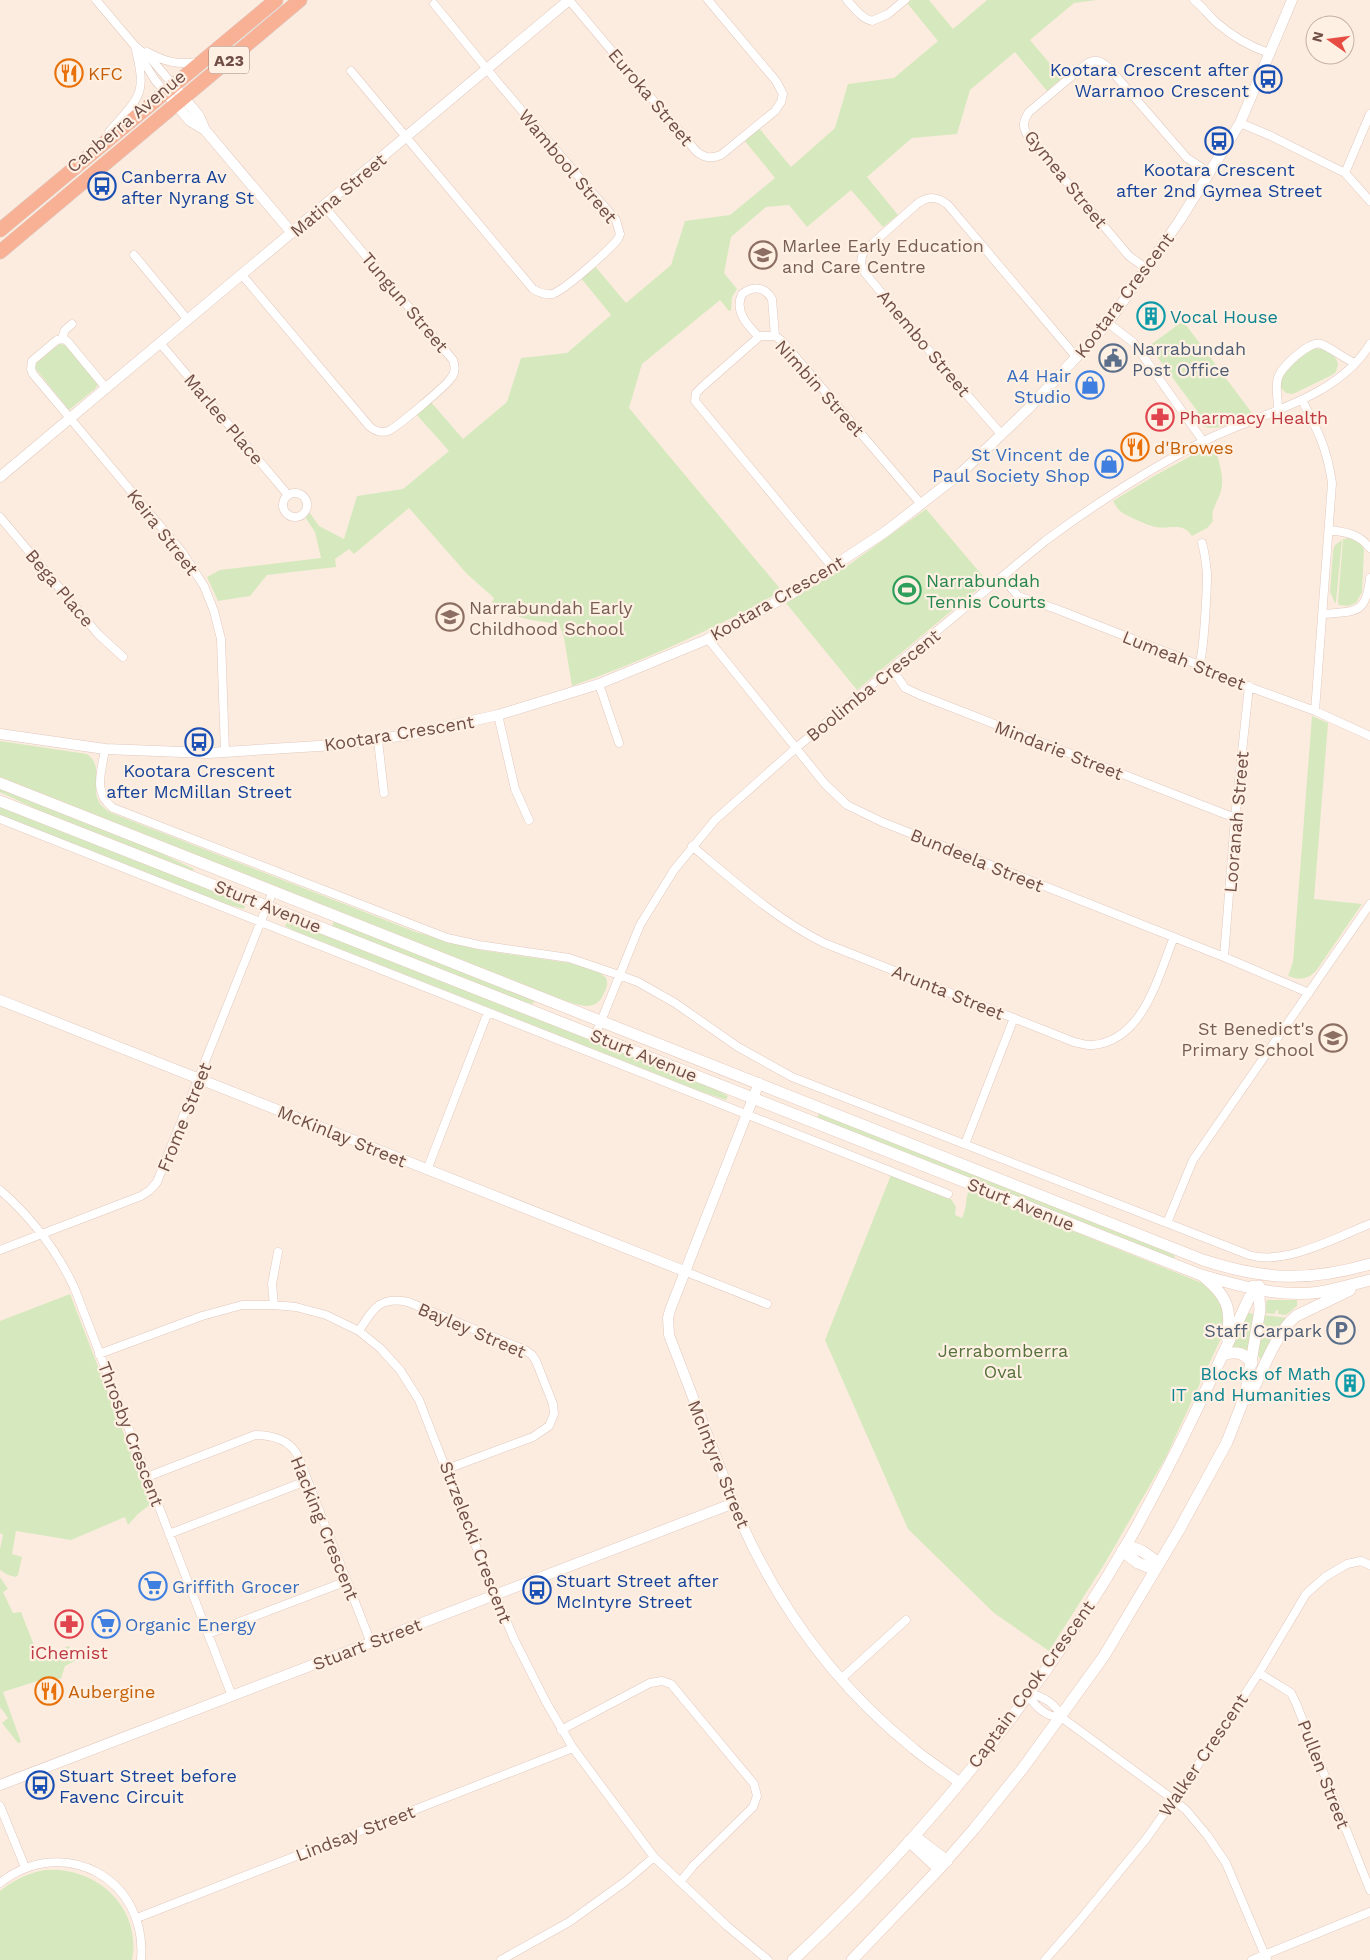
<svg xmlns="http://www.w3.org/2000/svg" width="1370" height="1960" viewBox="0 0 1370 1960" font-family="'Work Sans',sans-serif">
  <rect width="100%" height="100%" fill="#fcecdf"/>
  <path fill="#d6e9be" d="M 911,0 L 929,0 L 953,29 L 987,0 L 1097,0 L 1074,3 L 1030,40 L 1062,78 L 1047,91 L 1015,52 L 970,90 L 957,134 L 912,138 L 867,177 L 898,215 L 883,227 L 851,190 L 807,227 L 789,205 L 766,207 L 731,237 L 724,273 L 737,289 L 732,297 L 731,310 L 729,311 L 720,300 L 642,364 L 629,408 L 782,591 C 715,629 645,660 572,686 L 564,638 L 559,624 L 531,620 L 508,614 L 492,602 L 494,598 L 467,574 L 409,508 L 354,554 L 349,549 L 335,559 L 336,567 L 267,575 L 250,596 L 218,601 L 207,577 L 220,570 L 321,558 L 315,532 L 305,517 L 310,513 L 319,526 L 344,539 L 357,496 L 403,489 L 449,451 L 416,414 L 431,402 L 463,439 L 507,402 L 521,358 L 567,353 L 611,315 L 580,277 L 594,265 L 626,303 L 671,265 L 685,221 L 730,215 L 775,178 L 744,140 L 759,128 L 791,167 L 835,128 L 848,84 L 894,78 L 938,41 L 907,3 Z
    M 1183,321 L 1252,413 C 1231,422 1209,440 1191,416 L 1198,412 L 1149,346 Z
    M 60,344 L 66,345 L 98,384 L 96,388 L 69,410 L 35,368 L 37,361 Z
    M 1313,349 C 1325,348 1335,352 1338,364 L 1336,372 L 1332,375 L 1293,394 L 1286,393 L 1281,388 C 1279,370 1298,355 1313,349 Z
    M 1213,444 C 1218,458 1225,476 1221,491 C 1218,502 1210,510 1213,521 L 1207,528 L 1192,536 C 1182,521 1169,530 1156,527 C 1149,526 1124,515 1120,511 C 1117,508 1115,504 1113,501 L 1154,476 Z
    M 926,509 L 987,581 L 857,690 L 786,603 L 850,564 Z
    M 1350,538 C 1357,539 1362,544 1364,550 L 1362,592 L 1356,603 L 1348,606 L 1339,605 L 1338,602 L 1343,539 Z
    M 1342,540 L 1336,602 L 1335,603 L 1330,592 L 1333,551 L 1335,545 Z
    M 1312,716 L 1328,723 L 1314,899 L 1362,904 L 1316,971 C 1307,980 1299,980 1288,976 L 1293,962 Z
    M 0,741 L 87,754 C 110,771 79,798 114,814 L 416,932 L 480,950 L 570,963 L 598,971 L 606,978 C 608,983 607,988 604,993 C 596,1013 579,1005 563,1000 L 0,777 Z
    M 0,788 L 148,847 L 194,869 L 193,871 L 40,811 L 0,792 Z
    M 0,807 L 227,896 L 245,906 L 244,909 L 226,904 L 0,815 Z
    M 334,921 L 535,999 L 533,1004 L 518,1000 L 332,926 Z
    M 287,922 L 308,928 L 711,1087 L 728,1096 L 726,1100 L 702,1092 L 295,931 L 285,926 Z
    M 819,1113 L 1151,1244 L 1175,1256 L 1174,1259 L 817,1118 Z
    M 891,1175 L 951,1199 L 956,1207 L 955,1215 L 962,1218 C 967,1209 965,1199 969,1189 L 1202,1283 L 1209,1287 L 1225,1309 L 1223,1334 L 1165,1459 L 1105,1563 L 1049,1651 L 994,1613 L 908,1529 L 825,1340 Z
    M 70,1294 L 151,1504 L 138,1514 L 128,1525 L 125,1517 L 71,1540 L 16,1531 L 12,1554 L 22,1557 L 18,1575 L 16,1577 L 8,1575 L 0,1570 L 0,1549 L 3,1535 L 0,1533 L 0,1321 Z
    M 1267,1300 L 1297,1300 L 1297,1306 L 1286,1315 L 1278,1314 L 1278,1310 L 1276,1310 L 1275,1314 L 1265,1313 Z
    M 1246,1312 L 1254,1314 L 1249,1353 L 1232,1347 Z
    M 1264,1315 L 1288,1318 L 1261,1360 L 1258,1355 Z
    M 0,1577 L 8,1589 L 3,1592 L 13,1613 L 21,1612 L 39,1658 L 69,1646 L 75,1661 L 65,1666 L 61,1679 L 47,1678 L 3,1692 L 21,1742 L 18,1743 L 2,1723 L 8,1718 L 0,1707 Z
    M 45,1870 C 96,1866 142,1907 132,1960 L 0,1960 L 0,1891 C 14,1880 28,1873 45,1870 Z"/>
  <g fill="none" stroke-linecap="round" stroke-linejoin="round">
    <g stroke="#e1c8be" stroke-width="9">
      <path id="minor" d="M 96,0 L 135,46 L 152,60 L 174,86
        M 569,0 L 696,151 C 704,158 711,159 721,155 L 775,111 L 781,102 L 783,94 L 776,81 L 708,0
        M 847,0 C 855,9 861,18 872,21 L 888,14 L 905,0
        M 1194,0 C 1203,7 1209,16 1217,23 C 1231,35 1251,47 1269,53
        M 147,52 C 165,62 178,65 198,62
        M 140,56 L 155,80 L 166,93
        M 351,71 L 533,289 C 538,292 545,295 552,294 C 564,291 609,250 618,239 L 620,234 L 616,220 L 500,85 L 434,4
        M 1240,123 L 1271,136 L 1345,173 L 1370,201
        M 109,132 C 141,95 147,95 135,46
        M 1345,173 L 1370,114
        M 134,255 L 188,320
        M 1147,269 L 1129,256 L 1028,136 C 1022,127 1023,121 1029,112 L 1085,65 C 1095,58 1100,60 1109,68 L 1187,158 L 1210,173
        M 242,275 L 370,427 C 375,431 382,433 388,431 C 396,428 446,386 451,378 C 456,373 455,366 453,360 L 324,206
        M 1108,323 L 1134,343 L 1203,441
        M 759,337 C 747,325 734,311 742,294 C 753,285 765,287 772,299 L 775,336
        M 62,338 L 65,330 L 72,324
        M 160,343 L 288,495
        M 106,388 L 68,342 L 64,339 L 57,340 L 32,361 L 31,369 L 33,374 L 182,552 L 204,586 L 214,611 L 221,639 L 225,752
        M 1302,400 C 1318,431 1327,448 1332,483 L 1315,711
        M 1278,409 C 1278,399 1275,387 1278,378 C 1281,367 1310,340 1321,344 C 1333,349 1343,358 1355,363
        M 1002,435 L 947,372 L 865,273 C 860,265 860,260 864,251 L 917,204 C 928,196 937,196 948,205 L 1077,358
        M283 505a12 12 0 1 1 24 0a12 12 0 1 1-24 0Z
        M 0,517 L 98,634 L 123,657
        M 1329,530 C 1346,532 1359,534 1370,548
        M 833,568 L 695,401 L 696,393 L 702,387 L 760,336 L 775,336 L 782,341 L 921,504
        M 1003,578 L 1018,596 L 1056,609 L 1199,665 L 1233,681 L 1315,711 L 1370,736
        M 1323,614 C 1356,611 1366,615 1370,578
        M 708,639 L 825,784 L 847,805 L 882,822 L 1224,957 L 1309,993
        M 1199,665 C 1204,654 1207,589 1207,573 C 1206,563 1205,553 1202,543
        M 892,669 L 905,688 L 920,695 L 1235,818
        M 599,684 L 619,743
        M 498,715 L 515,789 L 529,820
        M 378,740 L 384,793
        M 105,749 C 102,771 92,792 113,808 L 447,938 L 479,945 L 569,958 L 619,975 L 638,982 L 675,1003 L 738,1047 L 792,1077 L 1249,1255 C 1284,1266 1337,1237 1370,1224
        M 0,819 L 948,1194
        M 692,846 C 734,881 774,918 824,943 L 1074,1042 C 1080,1043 1087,1046 1093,1045 C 1144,1040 1158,976 1174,937
        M 1224,957 L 1235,818 L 1249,686
        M 595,1036 L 640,925 L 674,870 L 715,820 L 796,748 L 1045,541 C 1095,504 1147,470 1202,442 C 1256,414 1337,400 1370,344
        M 965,1144 L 1014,1018
        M 427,1170 L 488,1012
        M 0,1190 C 32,1218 56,1249 74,1287 L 232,1696
        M 1167,1223 L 1193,1160 L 1370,904
        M 0,1250 L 141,1196 L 150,1190 L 157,1182 L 273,891
        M 684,1271 L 767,1304
        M 274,1305 L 272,1284 L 278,1252
        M 359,1331 C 373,1309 379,1296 408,1302 L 525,1350 L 532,1355 L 536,1361 L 553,1404 L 554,1414 L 549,1426 L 533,1437 L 447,1469
        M 99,1354 L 202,1316 L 242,1305 L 274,1305 L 296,1307 L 326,1315 L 359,1331 L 380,1348 L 400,1370 L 419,1400 L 488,1577 L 514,1639 L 546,1702 L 573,1748 L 654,1857 L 727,1926 L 768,1960
        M 147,1477 L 255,1435 C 272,1435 290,1440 298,1456 L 371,1643
        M 169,1534 L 306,1481
        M 208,1634 L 347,1581
        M 1259,1673 L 1291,1693 L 1296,1703 L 1370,1890
        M 841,1679 L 906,1620
        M 1028,1694 C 1034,1706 1047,1718 1061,1717 L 1174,1800 L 1186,1810 L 1207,1835 L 1226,1863 L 1267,1960
        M 1028,1694 C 1041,1695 1057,1704 1061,1717
        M 561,1730 L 650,1683 L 662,1681 L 671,1684 L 754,1784 L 757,1796 L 753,1807 L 693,1866 L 680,1882
        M 0,1806 L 25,1867
        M 0,1883 C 64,1833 148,1879 141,1960
        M 137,1918 L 573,1748
        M 501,1960 L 569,1922 L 626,1881 L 654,1857
        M 1045,1960 L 1079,1921 L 1146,1839 L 1185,1784 L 1259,1673 L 1306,1594 L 1325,1577 L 1347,1564 L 1361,1561 L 1370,1565
        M 1252,1960 L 1370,1912"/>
    </g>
    <g stroke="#e1c8be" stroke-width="11">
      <path id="tertiary" d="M 174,86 L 199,116 L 205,130
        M 166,93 L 190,121 L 205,130 L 292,233
        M 0,477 L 569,0
        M 0,734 L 105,749 L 208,753 L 335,745 L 414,734 L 498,715 L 599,684 L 708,639 L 791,594 L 885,532 L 961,473 L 1028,409 L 1108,323 L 1180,220 L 1240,123 L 1292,0
        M 0,1000 L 684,1271
        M 759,1083 L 670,1310 L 668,1318 L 669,1335 L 741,1522 C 781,1611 837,1687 914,1749 C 928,1761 945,1771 960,1783
        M 0,1785 L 734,1503"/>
    </g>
    <g stroke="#e6c8bb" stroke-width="12">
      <path id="secondary" d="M 0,783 L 1203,1260 C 1264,1280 1308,1282 1370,1264
        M 0,801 L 1201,1275 C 1240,1286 1280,1298 1320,1292 C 1337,1289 1354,1284 1370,1280
        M 1205,1278 C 1227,1296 1232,1309 1227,1338
        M 1223,1355 C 1236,1350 1244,1353 1252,1363
        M 1249,1399 C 1260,1376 1277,1331 1296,1316 L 1350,1290
        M 1126,1545 L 1142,1551 L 1159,1563
        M 1122,1551 L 1138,1563 L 1155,1570
        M 914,1836 L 947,1861
        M 909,1841 L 939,1869
        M 793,1960 C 925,1837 1042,1692 1132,1535 C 1175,1458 1212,1378 1249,1298 L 1259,1286
        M 852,1960 L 939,1869 L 974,1829 L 1023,1768 L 1104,1656 L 1179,1530 L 1227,1442 L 1245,1396 L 1260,1310 L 1259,1297 L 1253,1286"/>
    </g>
    <g stroke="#d7cecb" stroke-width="15">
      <path id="trunk" d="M 0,230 L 276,0
        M 0,252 L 300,0"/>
    </g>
    <use href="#minor" stroke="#fff" stroke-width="8"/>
    <use href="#tertiary" stroke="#fff" stroke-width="10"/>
    <use href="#secondary" stroke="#fff" stroke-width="11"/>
    <use href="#trunk" stroke="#f9b196" stroke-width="14"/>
  </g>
  <defs>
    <g id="restaurant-ring" transform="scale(1.4375)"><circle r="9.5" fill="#fff0e4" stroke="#e8710a" stroke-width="1.5"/><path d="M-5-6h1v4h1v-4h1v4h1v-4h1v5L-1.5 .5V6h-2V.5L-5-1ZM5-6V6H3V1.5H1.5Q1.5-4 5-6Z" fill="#e8710a"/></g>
    <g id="bus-ring" transform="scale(1.4375)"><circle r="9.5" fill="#fff0e4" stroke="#1a4fb4" stroke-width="1.5"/><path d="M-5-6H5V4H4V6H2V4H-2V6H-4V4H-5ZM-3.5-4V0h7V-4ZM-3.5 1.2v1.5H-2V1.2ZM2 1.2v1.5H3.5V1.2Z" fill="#1a4fb4"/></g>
    <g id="school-ring" transform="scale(1.4375)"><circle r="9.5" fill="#fff0e4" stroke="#8d6e63" stroke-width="1.5"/><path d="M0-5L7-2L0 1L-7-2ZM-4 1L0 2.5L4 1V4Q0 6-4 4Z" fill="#8d6e63"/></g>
    <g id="building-ring" transform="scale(1.4375)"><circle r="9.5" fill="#fff0e4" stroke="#0f9aa8" stroke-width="1.5"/><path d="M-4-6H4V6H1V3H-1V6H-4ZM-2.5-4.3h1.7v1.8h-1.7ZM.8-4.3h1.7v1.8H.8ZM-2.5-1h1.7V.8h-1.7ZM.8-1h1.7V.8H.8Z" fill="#0f9aa8"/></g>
    <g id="civic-ring" transform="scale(1.4375)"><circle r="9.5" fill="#fff0e4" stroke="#5c6f8a" stroke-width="1.5"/><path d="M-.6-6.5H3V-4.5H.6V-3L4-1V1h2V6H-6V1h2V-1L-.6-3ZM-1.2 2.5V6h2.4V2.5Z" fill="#5c6f8a"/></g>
    <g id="shop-ring" transform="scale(1.4375)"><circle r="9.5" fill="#fff0e4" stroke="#3f7fe0" stroke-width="1.5"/><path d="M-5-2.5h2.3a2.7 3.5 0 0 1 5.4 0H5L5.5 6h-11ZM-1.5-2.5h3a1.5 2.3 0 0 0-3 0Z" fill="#3f7fe0"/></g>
    <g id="pharmacy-ring" transform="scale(1.4375)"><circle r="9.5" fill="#fff0e4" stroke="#e0444e" stroke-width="1.5"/><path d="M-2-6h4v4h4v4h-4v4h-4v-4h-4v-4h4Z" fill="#e0444e"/></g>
    <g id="stadium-ring" transform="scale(1.4375)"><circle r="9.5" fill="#fff0e4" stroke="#2e9e5b" stroke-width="1.5"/><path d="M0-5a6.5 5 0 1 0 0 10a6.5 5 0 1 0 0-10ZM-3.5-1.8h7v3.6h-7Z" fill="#2e9e5b"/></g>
    <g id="parking-ring" transform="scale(1.4375)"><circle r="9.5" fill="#fff0e4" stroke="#5c6f8a" stroke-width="1.5"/><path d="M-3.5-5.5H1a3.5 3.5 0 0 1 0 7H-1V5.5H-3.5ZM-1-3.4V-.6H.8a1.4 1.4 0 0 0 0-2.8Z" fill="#5c6f8a"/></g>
    <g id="supermarket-ring" transform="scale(1.4375)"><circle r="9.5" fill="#fff0e4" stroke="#3f7fe0" stroke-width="1.5"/><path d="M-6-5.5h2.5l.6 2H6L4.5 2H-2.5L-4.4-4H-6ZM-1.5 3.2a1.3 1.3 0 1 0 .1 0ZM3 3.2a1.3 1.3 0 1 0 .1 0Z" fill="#3f7fe0"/></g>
  </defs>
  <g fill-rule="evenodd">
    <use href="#restaurant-ring" x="69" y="73"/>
    <use href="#bus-ring" x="1268" y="79"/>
    <use href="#bus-ring" x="1219" y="141"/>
    <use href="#bus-ring" x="102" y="186"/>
    <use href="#school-ring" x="763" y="255"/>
    <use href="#building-ring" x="1151" y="316"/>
    <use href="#civic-ring" x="1113" y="358"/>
    <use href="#shop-ring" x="1090" y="385"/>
    <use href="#pharmacy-ring" x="1160" y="417"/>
    <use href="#restaurant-ring" x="1135" y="447"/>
    <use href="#shop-ring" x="1109" y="464"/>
    <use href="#stadium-ring" x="907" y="590"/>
    <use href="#school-ring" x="450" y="617"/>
    <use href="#bus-ring" x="199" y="742"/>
    <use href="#school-ring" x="1333" y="1038"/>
    <use href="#parking-ring" x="1341" y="1330"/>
    <use href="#building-ring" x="1350" y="1383"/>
    <use href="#supermarket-ring" x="153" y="1586"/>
    <use href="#bus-ring" x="537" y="1590"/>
    <use href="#pharmacy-ring" x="69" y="1624"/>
    <use href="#supermarket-ring" x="106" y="1624"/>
    <use href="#restaurant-ring" x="49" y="1691"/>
    <use href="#bus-ring" x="40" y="1785"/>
  </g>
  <g text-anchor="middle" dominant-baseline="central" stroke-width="4.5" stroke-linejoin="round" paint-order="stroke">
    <rect fill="#fff0e4" stroke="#9c7f76" stroke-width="1" x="209" y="46.5" width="40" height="27" rx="4"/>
    <g font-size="16" font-weight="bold" fill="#714f47">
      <text x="229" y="60">A23</text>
    </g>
    <g font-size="18" fill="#164399" stroke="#fff0e4" text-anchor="start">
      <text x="1249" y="69" text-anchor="end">Kootara Crescent after<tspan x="1249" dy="21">Warramoo Crescent</tspan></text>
      <text x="1219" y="169" text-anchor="middle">Kootara Crescent<tspan x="1219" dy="21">after 2nd Gymea Street</tspan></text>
      <text x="121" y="176">Canberra Av<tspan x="121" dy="21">after Nyrang St</tspan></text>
      <text x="199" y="770" text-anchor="middle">Kootara Crescent<tspan x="199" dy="21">after McMillan Street</tspan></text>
      <text x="556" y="1580">Stuart Street after<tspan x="556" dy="21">McIntyre Street</tspan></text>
      <text x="59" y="1775">Stuart Street before<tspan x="59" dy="21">Favenc Circuit</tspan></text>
    </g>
    <g font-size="18" fill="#c56008" stroke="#fff0e4" text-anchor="start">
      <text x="88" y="73">KFC</text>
      <text x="1154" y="447">d'Browes</text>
      <text x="68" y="1691">Aubergine</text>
    </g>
    <g font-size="18" fill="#714f47" stroke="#fff0e4">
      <text transform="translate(651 97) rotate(50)">Euroka Street</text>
      <text transform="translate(126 121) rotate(-40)">Canberra Avenue</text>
      <text transform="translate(568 166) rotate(50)">Wambool Street</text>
      <text transform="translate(1066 179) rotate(51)">Gymea Street</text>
      <text transform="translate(338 195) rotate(-40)">Matina Street</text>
      <text transform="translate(1124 295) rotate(-53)">Kootara Crescent</text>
      <text transform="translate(405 302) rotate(50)">Tungun Street</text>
      <text transform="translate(924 343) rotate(50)">Anembo Street</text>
      <text transform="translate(820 388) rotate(48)">Nimbin Street</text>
      <text transform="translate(224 419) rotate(50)">Marlee Place</text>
      <text transform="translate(163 532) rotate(52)">Keira Street</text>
      <text transform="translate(60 588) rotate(50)">Bega Place</text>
      <text transform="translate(777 598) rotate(-30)">Kootara Crescent</text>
      <text transform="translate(1184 660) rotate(22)">Lumeah Street</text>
      <text transform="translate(873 685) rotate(-39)">Boolimba Crescent</text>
      <text transform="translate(399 733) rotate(-9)">Kootara Crescent</text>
      <text transform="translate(1059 750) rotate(21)">Mindarie Street</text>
      <text transform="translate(1236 822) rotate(-85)">Looranah Street</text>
      <text transform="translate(977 860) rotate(22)">Bundeela Street</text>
      <text transform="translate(268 906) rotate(22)">Sturt Avenue</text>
      <text transform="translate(948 992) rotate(22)">Arunta Street</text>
      <text transform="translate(644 1055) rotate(22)">Sturt Avenue</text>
      <text transform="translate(184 1117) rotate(-68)">Frome Street</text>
      <text transform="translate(342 1136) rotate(22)">McKinlay Street</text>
      <text transform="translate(1021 1204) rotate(22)">Sturt Avenue</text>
      <text transform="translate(472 1330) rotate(23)">Bayley Street</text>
      <text transform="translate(131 1434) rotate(69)">Throsby Crescent</text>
      <text transform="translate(719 1464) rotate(68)">McIntyre Street</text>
      <text transform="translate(325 1528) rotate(68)">Hacking Crescent</text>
      <text transform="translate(476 1542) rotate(69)">Strzelecki Crescent</text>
      <text transform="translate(367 1644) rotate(-21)">Stuart Street</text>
      <text transform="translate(1031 1684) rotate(-54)">Captain Cook Crescent</text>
      <text transform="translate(1203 1755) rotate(-56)">Walker Crescent</text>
      <text transform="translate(1324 1774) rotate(69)">Pullen Street</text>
      <text transform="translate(355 1833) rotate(-21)">Lindsay Street</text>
    </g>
    <g font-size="18" fill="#785e54" stroke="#fff0e4" text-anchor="start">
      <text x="782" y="245">Marlee Early Education<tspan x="782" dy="21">and Care Centre</tspan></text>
      <text x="469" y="607">Narrabundah Early<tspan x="469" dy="21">Childhood School</tspan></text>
      <text x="1314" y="1028" text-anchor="end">St Benedict's<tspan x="1314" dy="21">Primary School</tspan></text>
    </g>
    <g font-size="18" fill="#0d838f" stroke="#fff0e4" text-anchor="start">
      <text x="1170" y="316">Vocal House</text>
      <text x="1331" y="1373" text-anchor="end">Blocks of Math<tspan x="1331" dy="21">IT and Humanities</tspan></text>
    </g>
    <g font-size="18" fill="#4e5e75" stroke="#fff0e4" text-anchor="start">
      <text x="1132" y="348">Narrabundah<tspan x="1132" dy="21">Post Office</tspan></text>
      <text x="1322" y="1330" text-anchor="end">Staff Carpark</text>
    </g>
    <g font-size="18" fill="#366cbe" stroke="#fff0e4" text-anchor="end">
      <text x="1071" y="375">A4 Hair<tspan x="1071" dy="21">Studio</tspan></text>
      <text x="1090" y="454">St Vincent de<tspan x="1090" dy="21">Paul Society Shop</tspan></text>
      <text x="172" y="1586" text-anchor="start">Griffith Grocer</text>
      <text x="125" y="1624" text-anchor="start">Organic Energy</text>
    </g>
    <g font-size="18" fill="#be3a42" stroke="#fff0e4" text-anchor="start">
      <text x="1179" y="417">Pharmacy Health</text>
      <text x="69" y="1652" text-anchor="middle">iChemist</text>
    </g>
    <g font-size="18" fill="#27864d" stroke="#fff0e4" text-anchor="start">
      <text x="926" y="580">Narrabundah<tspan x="926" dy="21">Tennis Courts</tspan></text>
    </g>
    <g font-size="18" fill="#56723c" stroke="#fff0e4">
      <text x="1003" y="1350">Jerrabomberra<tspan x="1003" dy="21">Oval</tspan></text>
    </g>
  </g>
  <g transform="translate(1330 40) rotate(284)"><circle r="24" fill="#fff0e4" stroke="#c6b0a5"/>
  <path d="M0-4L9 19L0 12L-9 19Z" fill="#e74c43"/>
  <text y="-8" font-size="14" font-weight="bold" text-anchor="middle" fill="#714f47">N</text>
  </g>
</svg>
